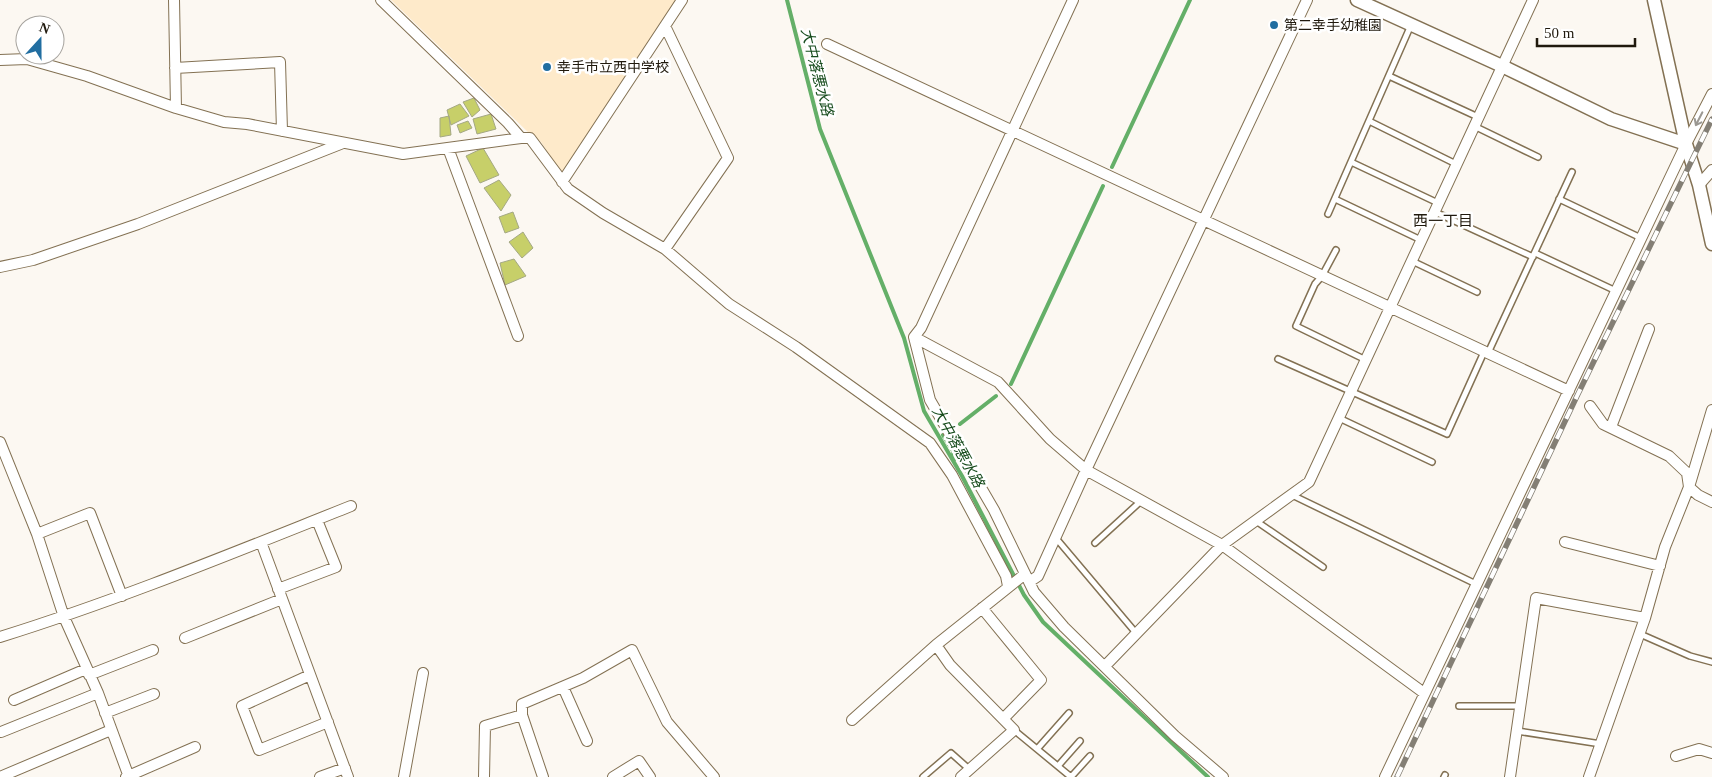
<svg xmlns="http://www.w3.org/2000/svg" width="1712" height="777" viewBox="0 0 1712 777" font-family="'Times New Roman','Noto Sans JP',serif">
  <rect width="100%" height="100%" fill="#fcf8f2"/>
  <path fill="#feeaca" d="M 391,0 L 676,0 L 564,172 L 560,171 L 541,142 L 530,134 Z"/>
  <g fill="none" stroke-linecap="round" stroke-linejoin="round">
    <path stroke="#64af68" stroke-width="4" d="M 787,0 L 820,129 L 904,338 L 924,411 L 962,476 L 1024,595 L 1043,622 L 1208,777
      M 1112,167 L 1190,0
      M 1011,384 L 1103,186
      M 960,424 L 996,396
      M 943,435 L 953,451 L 954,460"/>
  </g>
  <path fill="#c7cf69" stroke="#a4a884" d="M 474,98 L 480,110 L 472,117 L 463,102 Z
    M 460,104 L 469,116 L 451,125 L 447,110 Z
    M 491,114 L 496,129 L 477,134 L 473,119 Z
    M 449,116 L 451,135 L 440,137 L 440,118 Z
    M 468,121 L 472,128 L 460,133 L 457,125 Z
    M 483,148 L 499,175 L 480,183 L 466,156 Z
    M 499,180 L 511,195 L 501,211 L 484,188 Z
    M 513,212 L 519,228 L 505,233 L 499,217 Z
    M 523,232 L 533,248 L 522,258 L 509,242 Z
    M 514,259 L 526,276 L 505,285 L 500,263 Z"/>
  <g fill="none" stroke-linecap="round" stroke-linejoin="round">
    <g stroke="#837153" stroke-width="8">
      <path id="service" d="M 1389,76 L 1478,117
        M 1369,121 L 1456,164
        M 1474,126 L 1538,157
        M 1351,162 L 1438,203
        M 1335,199 L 1421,240
        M 1559,199 L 1641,238
        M 1435,212 L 1533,257
        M 1328,214 L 1411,25
        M 1336,250 L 1322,276 L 1315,284 L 1296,326 L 1366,360
        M 1535,253 L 1616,291
        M 1412,261 L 1477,292
        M 1488,353 L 1572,172
        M 1278,359 L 1447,434 L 1484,352
        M 1339,418 L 1432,462
        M 1292,495 L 1476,584
        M 1256,521 L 1323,567
        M 1055,537 L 1136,633
        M 1095,543 L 1141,501
        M 1640,634 L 1690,656 L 1712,662
        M 1459,706 L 1520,706
        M 1014,730 L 1071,777 L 1090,756
        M 1517,731 L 1601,744
        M 1038,748 L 1069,713
        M 1058,766 L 1080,741
        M 923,777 L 951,753 L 969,769
        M 1444,777 L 1445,775"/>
    </g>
    <g stroke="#837153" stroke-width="12">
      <path id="minor" d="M 174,0 L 176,108
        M 381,0 L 508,123 L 521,138
        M 1073,0 L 921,328 L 914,337 L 998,382 L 1050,439 L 1086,470 L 1222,545 L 1424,693
        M 665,26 L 728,158 L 665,249
        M 827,44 L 1569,391
        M 0,60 L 27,59 L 87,76 L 176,108 L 224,122 L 247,124 L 403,154 L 521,138 L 530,138 L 568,189 L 603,213 L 665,249 L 729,304 L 796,347 L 930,443 L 952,475 L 1006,576 L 1008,586
        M 175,68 L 280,62 L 282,131
        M 448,148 L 518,336
        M 562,182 L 682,0
        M 1699,185 L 1712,170
        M 0,267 L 33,260 L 138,224 L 343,143
        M 914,337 L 930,400 L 994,510 L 1034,592 L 1064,627 L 1175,736 L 1223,777
        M 1590,406 L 1603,424 L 1669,456 L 1687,473 L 1689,487 L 1698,495 L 1712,502
        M 1611,427 L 1649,329
        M 0,442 L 37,534 L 64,617 L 98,693 L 129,777
        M 37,534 L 90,513 L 122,596
        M 261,542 L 348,777
        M 1565,542 L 1660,566
        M 1029,582 L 1038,576 L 1086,470 L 1307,0
        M 278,589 L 336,567 L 317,520
        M 982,608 L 1041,680 L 1003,719
        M 0,637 C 119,600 235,552 351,506
        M 185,638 L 282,599
        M 1105,666 L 1222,545 L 1309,482 L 1533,0
        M 89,675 L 153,650
        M 310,675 L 242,706 L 259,750 L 328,722
        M 563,687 L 587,741
        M 14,700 L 86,669
        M 105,713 L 154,694
        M 522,715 L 522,704 L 583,678 L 632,650 L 667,722 L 714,777
        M 852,720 L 936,645
        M 1,732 L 98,693
        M 1676,756 L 1699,749 L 1712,753
        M 0,777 L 111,730
        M 126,777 L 195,747
        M 320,777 L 345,768
        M 404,777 L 423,673
        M 484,777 L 485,726 L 522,715 L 543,777
        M 613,777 L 639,761 L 650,777
        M 961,777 L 1014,730 L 950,665 L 936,645 L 1025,574
        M 1385,777 L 1686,144 L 1712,94
        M 1510,777 L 1536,598 L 1645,618
        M 1589,777 L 1645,618 L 1665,547 L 1689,487 L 1712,410"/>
    </g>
    <g stroke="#837153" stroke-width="15">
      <path id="tertiary" d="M 1357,0 L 1502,66 L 1611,119 L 1686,144
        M 1654,0 L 1686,144 L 1699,185 L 1712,244"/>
    </g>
    <use href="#service" stroke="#fff" stroke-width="5"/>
    <use href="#minor" stroke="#fff" stroke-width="10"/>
    <use href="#tertiary" stroke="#fff" stroke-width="12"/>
    <g stroke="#847f75" stroke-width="5.5">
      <path id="rail" d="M 1397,777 L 1577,396 L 1712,119"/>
    </g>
    <use href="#rail" stroke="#fff" stroke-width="4" stroke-dasharray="11" stroke-linecap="butt"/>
  </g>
  <defs><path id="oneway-shaft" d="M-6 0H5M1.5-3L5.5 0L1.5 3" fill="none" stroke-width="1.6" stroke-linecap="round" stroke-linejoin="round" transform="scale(1.25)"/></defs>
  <use stroke="#9b9892" href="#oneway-shaft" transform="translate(1699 119) rotate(117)"/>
  <g fill="#216ea1" stroke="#fff" stroke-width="2">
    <circle cx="1274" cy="25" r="5"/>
    <circle cx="547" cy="67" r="5"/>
  </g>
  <g text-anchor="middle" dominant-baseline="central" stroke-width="5" stroke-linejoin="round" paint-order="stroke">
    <g font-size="14" fill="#20190d" stroke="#fff" text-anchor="start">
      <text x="1284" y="25">第二幸手幼稚園</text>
      <text x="557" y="67">幸手市立西中学校</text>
    </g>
    <g font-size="15" font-style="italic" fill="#174c1d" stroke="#fff">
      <text transform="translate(817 72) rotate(76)">大中落悪水路</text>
      <text transform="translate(958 447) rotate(61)">大中落悪水路</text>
    </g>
    <g font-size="15" fill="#20190d" stroke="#fff">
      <text x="1443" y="221">西一丁目</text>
    </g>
  </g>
  <g transform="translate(40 40) rotate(21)"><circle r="24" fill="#ffffff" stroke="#a6a39e"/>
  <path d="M0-4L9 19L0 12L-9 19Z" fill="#216ea1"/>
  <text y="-8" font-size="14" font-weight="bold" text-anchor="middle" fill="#20190d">N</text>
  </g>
  <path d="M1537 38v8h98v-8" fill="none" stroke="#20190d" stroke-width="2.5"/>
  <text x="1544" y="38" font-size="15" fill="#20190d" stroke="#ffffff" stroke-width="4" paint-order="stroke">50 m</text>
</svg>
